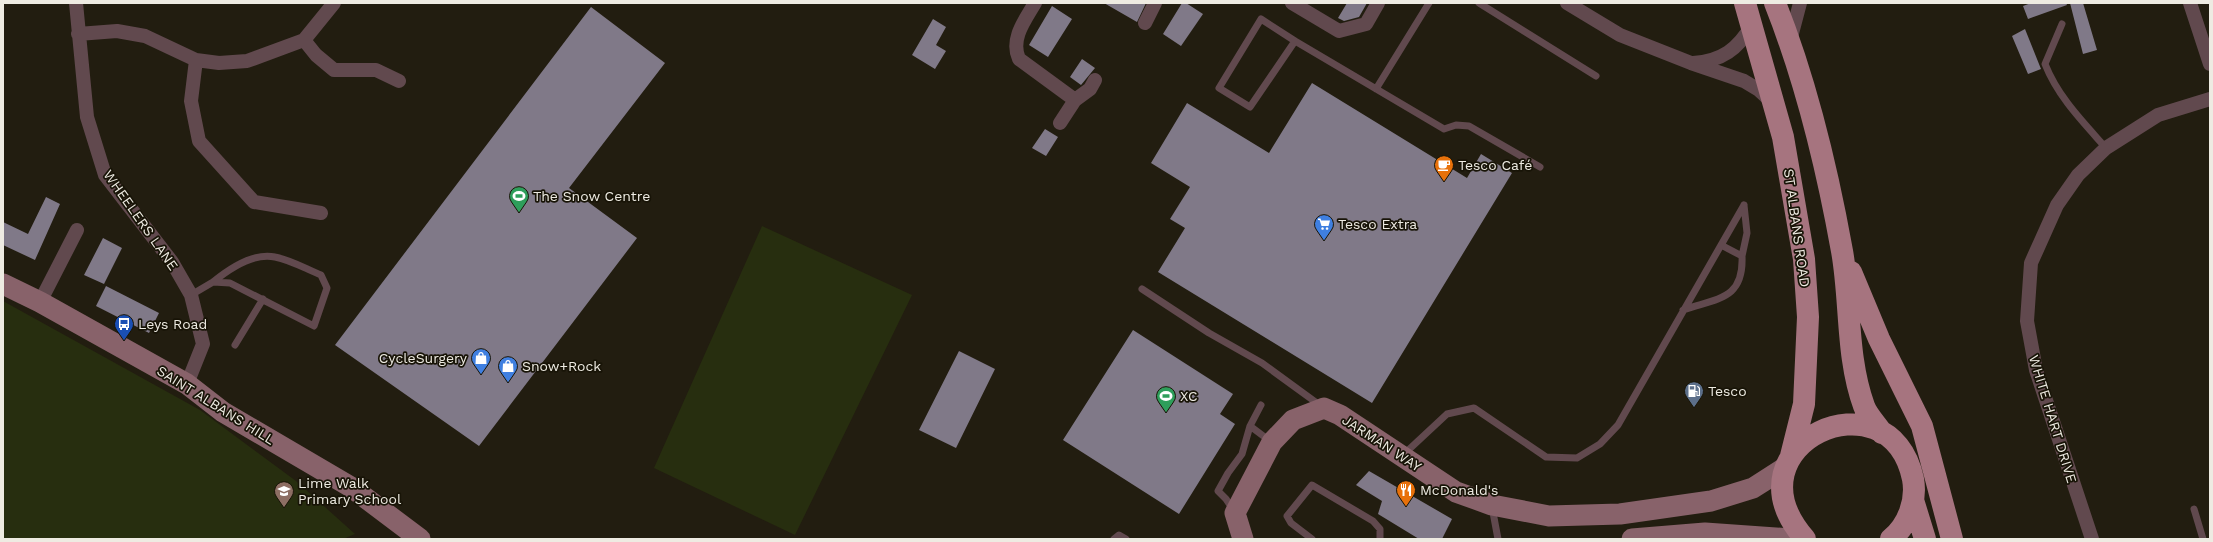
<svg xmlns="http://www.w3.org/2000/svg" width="2213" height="542" viewBox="0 0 2213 542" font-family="'Work Sans',sans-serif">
  <rect width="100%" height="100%" fill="#221d10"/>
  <path fill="#272e0f" d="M 762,226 L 912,295 L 795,535 L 654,468 Z
    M 3,301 L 200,410 L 296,481 L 355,534 L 343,539 L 3,539 Z"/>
  <path fill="#807988" d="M 1104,3 L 1146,3 L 1137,22 Z
    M 1182,3 L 1186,3 L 1203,14 L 1181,46 L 1163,34 Z
    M 1347,3 L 1367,3 L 1359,17 L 1344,21 L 1338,18 Z
    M 2031,3 L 2066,3 L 2067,5 L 2028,19 L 2023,6 Z
    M 2070,3 L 2083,3 L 2097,50 L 2083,54 Z
    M 1052,6 L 1072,19 L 1048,57 L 1029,45 Z
    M 591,7 L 665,63 L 569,188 L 637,238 L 479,446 L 335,345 Z
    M 933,19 L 946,27 L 936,45 L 946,51 L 935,69 L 912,55 Z
    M 2025,29 L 2041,69 L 2028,74 L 2012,36 Z
    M 1082,59 L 1095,68 L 1081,85 L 1070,77 Z
    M 1312,83 L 1467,178 L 1481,154 L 1512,173 L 1372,403 L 1158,272 L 1185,228 L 1170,219 L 1190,187 L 1151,163 L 1187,103 L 1269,153 Z
    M 1045,129 L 1058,137 L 1046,156 L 1032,148 Z
    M 46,197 L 60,204 L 35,260 L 3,245 L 3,222 L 28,234 Z
    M 103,238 L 122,248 L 104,284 L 84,275 Z
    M 106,286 L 159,313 L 149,333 L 96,306 Z
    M 1133,330 L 1233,394 L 1220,414 L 1235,424 L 1179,514 L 1063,440 Z
    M 959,351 L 995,369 L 956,448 L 919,430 Z
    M 1369,471 L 1452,519 L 1442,539 L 1419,539 L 1378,514 L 1382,501 L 1356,485 Z"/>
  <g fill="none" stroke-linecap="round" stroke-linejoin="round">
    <path stroke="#61494e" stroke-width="7" d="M 1479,3 L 1596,76
      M 2062,24 L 2045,64 C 2058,97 2083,122 2106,148
      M 1295,41 L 1261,19 L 1219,88 L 1250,107 L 1295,41 L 1444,129 L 1456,125 L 1469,126 L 1540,167
      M 1376,89 L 1429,3
      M 1742,256 L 1747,233 L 1744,205
      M 1142,289 L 1209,333 L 1262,363 L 1321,406
      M 191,295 L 213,282 L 230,283 L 314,326 L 327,288 L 321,275 C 306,269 291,260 275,257 C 253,252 229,269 213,282
      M 1683,310 C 1717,298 1744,300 1742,256 L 1721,245
      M 235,345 L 263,299
      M 1250,426 L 1270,441
      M 1403,455 L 1447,414 L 1474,408 L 1546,457 L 1577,458 L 1600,444 L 1618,425 L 1744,205
      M 1492,507 L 1498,539
      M 2194,509 L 2203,539
      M 1234,511 L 1226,499 L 1218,491 L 1228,473 L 1242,454 L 1250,426 L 1261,405
      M 1114,539 L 1119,535 L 1126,539
      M 1312,539 L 1291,523 L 1287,516 L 1312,485 L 1373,521 L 1380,529 L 1380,539"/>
    <path stroke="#61494e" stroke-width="14" d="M 76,3 L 87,117 L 105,175 L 172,262 L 191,295 L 203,344 L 187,384
      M 1035,3 C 1025,20 1010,39 1019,59 L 1075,100 L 1090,89 L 1095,80
      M 1292,3 L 1339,31 L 1366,24 L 1378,3
      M 1567,3 L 1620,35 L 1691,63 L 1744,81 L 1759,90 L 1772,102
      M 2190,3 L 2210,64
      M 1145,23 L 1155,3
      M 78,34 L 117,31 L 145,36 L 196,60 L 219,63 L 247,61 L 304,40 L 334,3
      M 304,40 L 316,55 L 334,70 L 376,70 L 399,81
      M 1790,41 L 1800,3
      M 196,60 L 191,101 L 199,141 L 254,202 L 321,213
      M 1693,63 C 1722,61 1738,49 1752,25
      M 1060,123 L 1075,100
      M 40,302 L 77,230
      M 2092,539 L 2036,370 L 2027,321 L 2031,263 L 2057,205 L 2078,175 L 2106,148 L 2158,115 L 2210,99"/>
    <path stroke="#88626a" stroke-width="21" d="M 3,284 L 40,302 L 187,384 L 223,412 L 351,487 L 420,539
      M 1243,539 L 1235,513 L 1272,442 L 1293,420 L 1324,408 L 1340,415 L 1456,492 L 1492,505 L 1549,516 L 1620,514 L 1711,501 L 1753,488 L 1786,467
      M 1632,539 L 1705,533 L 1791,539"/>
    <path stroke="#a6747f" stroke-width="22" d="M 1745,3 L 1783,137 L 1804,259 L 1808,317 L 1804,404 L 1791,456
      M 1775,3 C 1806,81 1827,168 1842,251 C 1851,301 1846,357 1864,406 C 1867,415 1877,425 1882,433
      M 1851,272 L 1879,339 L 1922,426 L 1952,539
      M 1913,500 L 1925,539
      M 1805,539 C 1722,444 1890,369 1913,479 C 1917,501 1908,525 1891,539"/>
  </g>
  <defs>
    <g id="cafe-pin" transform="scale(1)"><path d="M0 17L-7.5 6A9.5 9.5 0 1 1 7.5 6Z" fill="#e8710a" stroke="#181407"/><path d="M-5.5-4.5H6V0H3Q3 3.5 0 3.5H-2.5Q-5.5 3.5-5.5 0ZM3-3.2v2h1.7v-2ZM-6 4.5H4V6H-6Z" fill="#fff"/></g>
    <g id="stadium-pin" transform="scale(1)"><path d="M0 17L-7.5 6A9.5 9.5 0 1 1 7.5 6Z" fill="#2e9e5b" stroke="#181407"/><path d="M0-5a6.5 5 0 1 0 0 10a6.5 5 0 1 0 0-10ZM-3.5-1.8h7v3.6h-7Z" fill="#fff"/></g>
    <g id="supermarket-pin" transform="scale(1)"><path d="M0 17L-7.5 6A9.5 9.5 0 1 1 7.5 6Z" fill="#3f7fe0" stroke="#181407"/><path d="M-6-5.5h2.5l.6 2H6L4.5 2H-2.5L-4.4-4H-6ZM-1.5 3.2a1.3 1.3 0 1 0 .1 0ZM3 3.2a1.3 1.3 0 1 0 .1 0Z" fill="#fff"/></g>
    <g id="bus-pin" transform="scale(1)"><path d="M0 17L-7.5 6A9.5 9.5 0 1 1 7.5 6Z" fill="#1a4fb4" stroke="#181407"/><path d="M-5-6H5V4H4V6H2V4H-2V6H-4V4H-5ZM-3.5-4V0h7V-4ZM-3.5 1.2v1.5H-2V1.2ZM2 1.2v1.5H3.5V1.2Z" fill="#fff"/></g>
    <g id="shop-pin" transform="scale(1)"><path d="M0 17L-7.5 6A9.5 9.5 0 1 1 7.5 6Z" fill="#3f7fe0" stroke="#181407"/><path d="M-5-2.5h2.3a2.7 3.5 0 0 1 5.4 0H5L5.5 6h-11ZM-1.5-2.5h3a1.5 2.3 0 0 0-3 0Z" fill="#fff"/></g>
    <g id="fuel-pin" transform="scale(1)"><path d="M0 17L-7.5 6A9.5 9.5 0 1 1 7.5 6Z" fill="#5c6f8a" stroke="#181407"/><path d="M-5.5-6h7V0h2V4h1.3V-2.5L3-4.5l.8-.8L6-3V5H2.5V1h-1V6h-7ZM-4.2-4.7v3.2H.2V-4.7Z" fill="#fff"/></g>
    <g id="restaurant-pin" transform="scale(1)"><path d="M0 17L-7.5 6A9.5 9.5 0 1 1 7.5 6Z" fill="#e8710a" stroke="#181407"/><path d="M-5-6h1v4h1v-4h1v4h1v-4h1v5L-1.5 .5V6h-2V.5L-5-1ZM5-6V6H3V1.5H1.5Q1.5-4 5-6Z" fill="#fff"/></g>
    <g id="school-pin" transform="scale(1)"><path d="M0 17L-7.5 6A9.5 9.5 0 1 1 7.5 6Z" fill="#8d6e63" stroke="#181407"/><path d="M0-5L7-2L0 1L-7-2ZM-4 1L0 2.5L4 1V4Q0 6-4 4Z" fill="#fff"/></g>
  </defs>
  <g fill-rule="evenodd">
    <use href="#cafe-pin" x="1444" y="165"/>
    <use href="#stadium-pin" x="519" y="196"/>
    <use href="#supermarket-pin" x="1324" y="224"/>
    <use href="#bus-pin" x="124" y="324"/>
    <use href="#shop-pin" x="481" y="358"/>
    <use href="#shop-pin" x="508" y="366"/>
    <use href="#fuel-pin" x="1694" y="391"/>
    <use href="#stadium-pin" x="1166" y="396"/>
    <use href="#restaurant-pin" x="1406" y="490"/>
    <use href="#school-pin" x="284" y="491"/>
  </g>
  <g text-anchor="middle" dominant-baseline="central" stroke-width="3.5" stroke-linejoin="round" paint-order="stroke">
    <g font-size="14" fill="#eeebe2" stroke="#181407" text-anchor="start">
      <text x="1458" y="165">Tesco Café</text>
      <text x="533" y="196">The Snow Centre</text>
      <text x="1338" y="224">Tesco Extra</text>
      <text x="138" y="324">Leys Road</text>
      <text x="467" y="358" text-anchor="end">CycleSurgery</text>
      <text x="522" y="366">Snow+Rock</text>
      <text x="1708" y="391">Tesco</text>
      <text x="1180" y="396">XC</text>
      <text x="298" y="483">Lime Walk<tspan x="298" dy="16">Primary School</tspan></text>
      <text x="1420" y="490">McDonald's</text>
    </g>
    <g font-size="14" fill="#eeebe2" stroke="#181407">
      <text transform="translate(141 220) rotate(55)">WHEELERS LANE</text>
      <text transform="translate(1797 228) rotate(82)">ST ALBANS ROAD</text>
      <text transform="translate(216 405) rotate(32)">SAINT ALBANS HILL</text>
      <text transform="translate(2053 419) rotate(73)">WHITE HART DRIVE</text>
      <text transform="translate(1382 443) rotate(33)">JARMAN WAY</text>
    </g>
  </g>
  <rect width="2213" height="542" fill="none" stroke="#eeebe2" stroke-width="8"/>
</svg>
